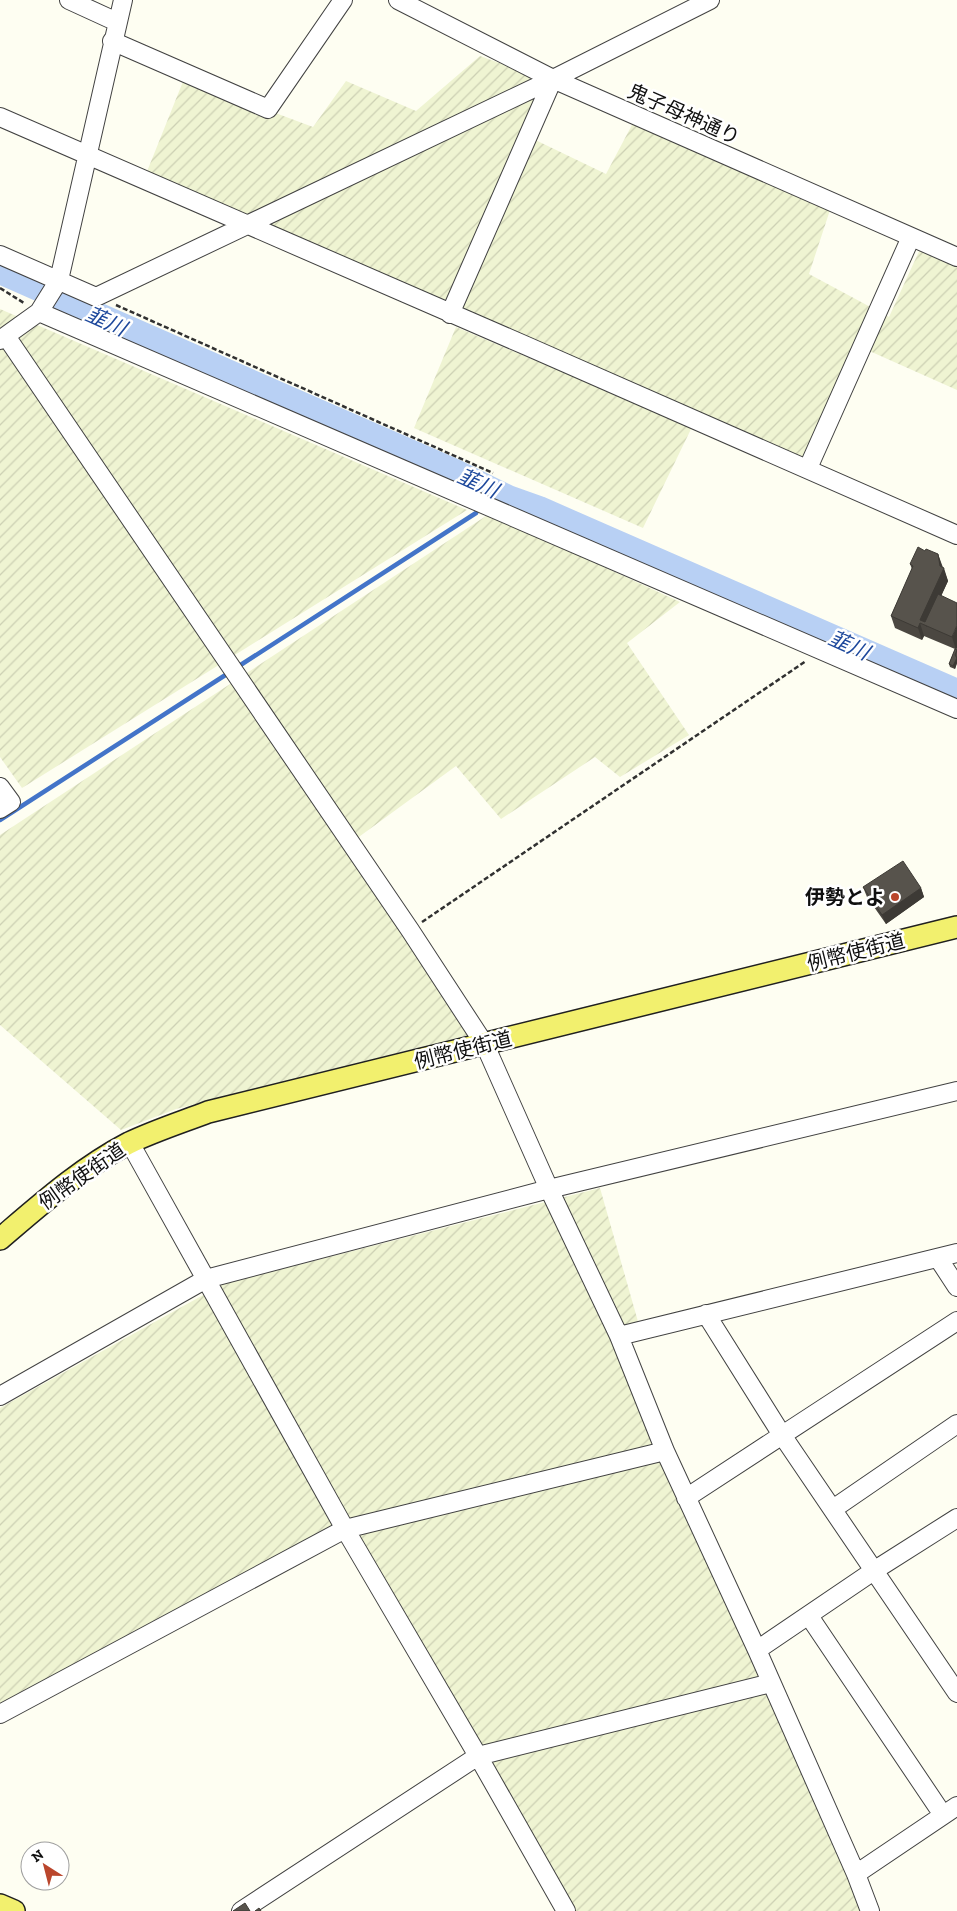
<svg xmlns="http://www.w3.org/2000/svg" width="957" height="1911" viewBox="0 0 957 1911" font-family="'Zilla Slab','Noto Sans JP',serif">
  <defs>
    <pattern id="farmland-furrows" width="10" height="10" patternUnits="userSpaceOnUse" patternTransform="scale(1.25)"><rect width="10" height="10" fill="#eff4d2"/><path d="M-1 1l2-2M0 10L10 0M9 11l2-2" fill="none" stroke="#ccd0b3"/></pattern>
  </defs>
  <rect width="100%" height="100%" fill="#fefef2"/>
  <path fill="url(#farmland-furrows)" d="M 480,56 L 542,78 L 525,135 L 606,174 L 633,123 L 830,210 L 809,274 L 889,317 L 921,247 L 957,264 L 957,390 L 856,345 L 807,465 L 146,174 L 184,79 L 313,127 L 346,81 L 416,111 Z
    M 0,309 L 467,510 L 22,788 L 0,757 Z
    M 456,327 L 692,427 L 643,528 L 414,428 Z
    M 489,514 L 680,602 L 627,643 L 689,735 L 620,777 L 595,757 L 501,819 L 456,766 L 356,839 L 469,1035 L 176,1109 L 121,1130 L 0,1025 L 0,835 Z
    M 600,1188 L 639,1325 L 611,1335 L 862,1911 L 573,1911 L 339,1527 L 0,1704 L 0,1408 L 223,1284 Z"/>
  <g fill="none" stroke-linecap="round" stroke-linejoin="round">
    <path stroke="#4374c8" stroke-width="4.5" d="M 487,499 L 494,491
      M 239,666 L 476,513
      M 0,820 L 227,674"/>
    <path stroke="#b8d0f4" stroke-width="26" d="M 0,271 L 50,293 L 70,306 L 90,312 L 455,472 L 508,498 L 539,509 L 957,692"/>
    <g stroke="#424242" stroke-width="20">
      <path id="minor" d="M 69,0 L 117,22
        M 398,0 L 553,79 L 957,257
        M 112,41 L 268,109 L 343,0
        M 0,117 C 319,257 639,393 957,535
        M 0,255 L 96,297 L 553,79 L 710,0
        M 39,312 L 957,709
        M 450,314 L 553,79
        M 6,336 L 410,930 L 485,1045 L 549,1189 L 619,1336 L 665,1451 L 757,1650 L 856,1874 L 870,1911
        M 0,340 L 39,312 L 59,280 L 123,0
        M 808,468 L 911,237
        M 0,787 L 11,802 L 0,809
        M 130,1143 L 345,1529 L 478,1756 L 566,1911
        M 938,1258 L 957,1287
        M 706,1314 L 782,1435 L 957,1693
        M 619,1336 L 957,1253
        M 0,1396 L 206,1279 L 549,1189 L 957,1091
        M 686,1498 L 957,1321
        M 833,1509 L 957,1424
        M 809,1616 L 943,1815
        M 757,1650 L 875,1570 L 957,1518
        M 0,1714 L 345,1529 L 665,1451
        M 856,1874 L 957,1806
        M 241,1911 L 478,1756 L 771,1683"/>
    </g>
    <g stroke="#202020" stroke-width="24">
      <path id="major" d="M 0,1239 C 41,1204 81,1168 129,1143 C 154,1131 182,1122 208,1112 L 957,927
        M 0,1905 L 14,1911"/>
    </g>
    <path stroke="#313131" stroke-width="2.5" stroke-dasharray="5 2.5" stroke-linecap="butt" d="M 0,288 L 24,303
      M 116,305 L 493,473
      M 422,922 L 806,661"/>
    <use href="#minor" stroke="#fff" stroke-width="18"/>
    <use href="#major" stroke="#f2f06e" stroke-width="21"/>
  </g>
  <path fill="#4b4741" d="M 925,551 L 938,554 L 948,581 L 941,596 L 957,650 L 957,663 L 955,669 L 950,667 L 949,664 L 955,649 L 924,636 L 922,640 L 895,628 L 891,616 L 912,569 L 910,564 Z
    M 863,887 L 921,888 L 924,897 L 886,924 L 867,897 Z"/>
  <path fill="#3d3a35" d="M 938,554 L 943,570 L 944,568 L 948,581 L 927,627 L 920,620 L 940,566 Z
    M 920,623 L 924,636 L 922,640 L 918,628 Z
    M 957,625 L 957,648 L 956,650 L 952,637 Z
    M 957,658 L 957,663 L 955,669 L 953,666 Z
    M 921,888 L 924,897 L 886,924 L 882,915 Z"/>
  <path fill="#57534c" stroke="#3d3a35" d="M 918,547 L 925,551 L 926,549 L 938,554 L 940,566 L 944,568 L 920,620 L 925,622 L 938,594 L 957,603 L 957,625 L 952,637 L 920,623 L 918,628 L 891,616 L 913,566 L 910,564 Z
    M 955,649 L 957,650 L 955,655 L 957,658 L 953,666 L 949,664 Z
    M 903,861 L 921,888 L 882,915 L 863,887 Z
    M 245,1903 L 250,1911 L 233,1911 Z
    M 259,1908 L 261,1911 L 255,1911 Z"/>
  <circle fill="#ba462c" stroke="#fff" stroke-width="2" cx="895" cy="897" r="5"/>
  <g text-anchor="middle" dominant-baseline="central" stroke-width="5" stroke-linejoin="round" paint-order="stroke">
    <g font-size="20" fill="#0f0f0f" stroke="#fff">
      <text transform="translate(684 114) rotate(24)">鬼子母神通り</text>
      <text transform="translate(856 952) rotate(-14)">例幣使街道</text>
      <text transform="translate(463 1050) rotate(-14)">例幣使街道</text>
      <text transform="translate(82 1176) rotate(-35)">例幣使街道</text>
    </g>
    <g font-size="20" font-weight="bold" fill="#0f0f0f" stroke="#fff" text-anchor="end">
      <text x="885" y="897">伊勢とよ</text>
    </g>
    <g font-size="21" font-style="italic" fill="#1d489c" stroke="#fff">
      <text transform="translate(106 321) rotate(24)">韮川</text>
      <text transform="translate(478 483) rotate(24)">韮川</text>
      <text transform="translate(849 645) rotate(24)">韮川</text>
    </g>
  </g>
  <g transform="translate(45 1866) rotate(324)"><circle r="24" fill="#ffffff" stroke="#9f9f9f"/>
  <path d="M0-4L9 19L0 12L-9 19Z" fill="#ba462c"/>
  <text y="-8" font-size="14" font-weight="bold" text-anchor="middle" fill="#0f0f0f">N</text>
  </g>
</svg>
